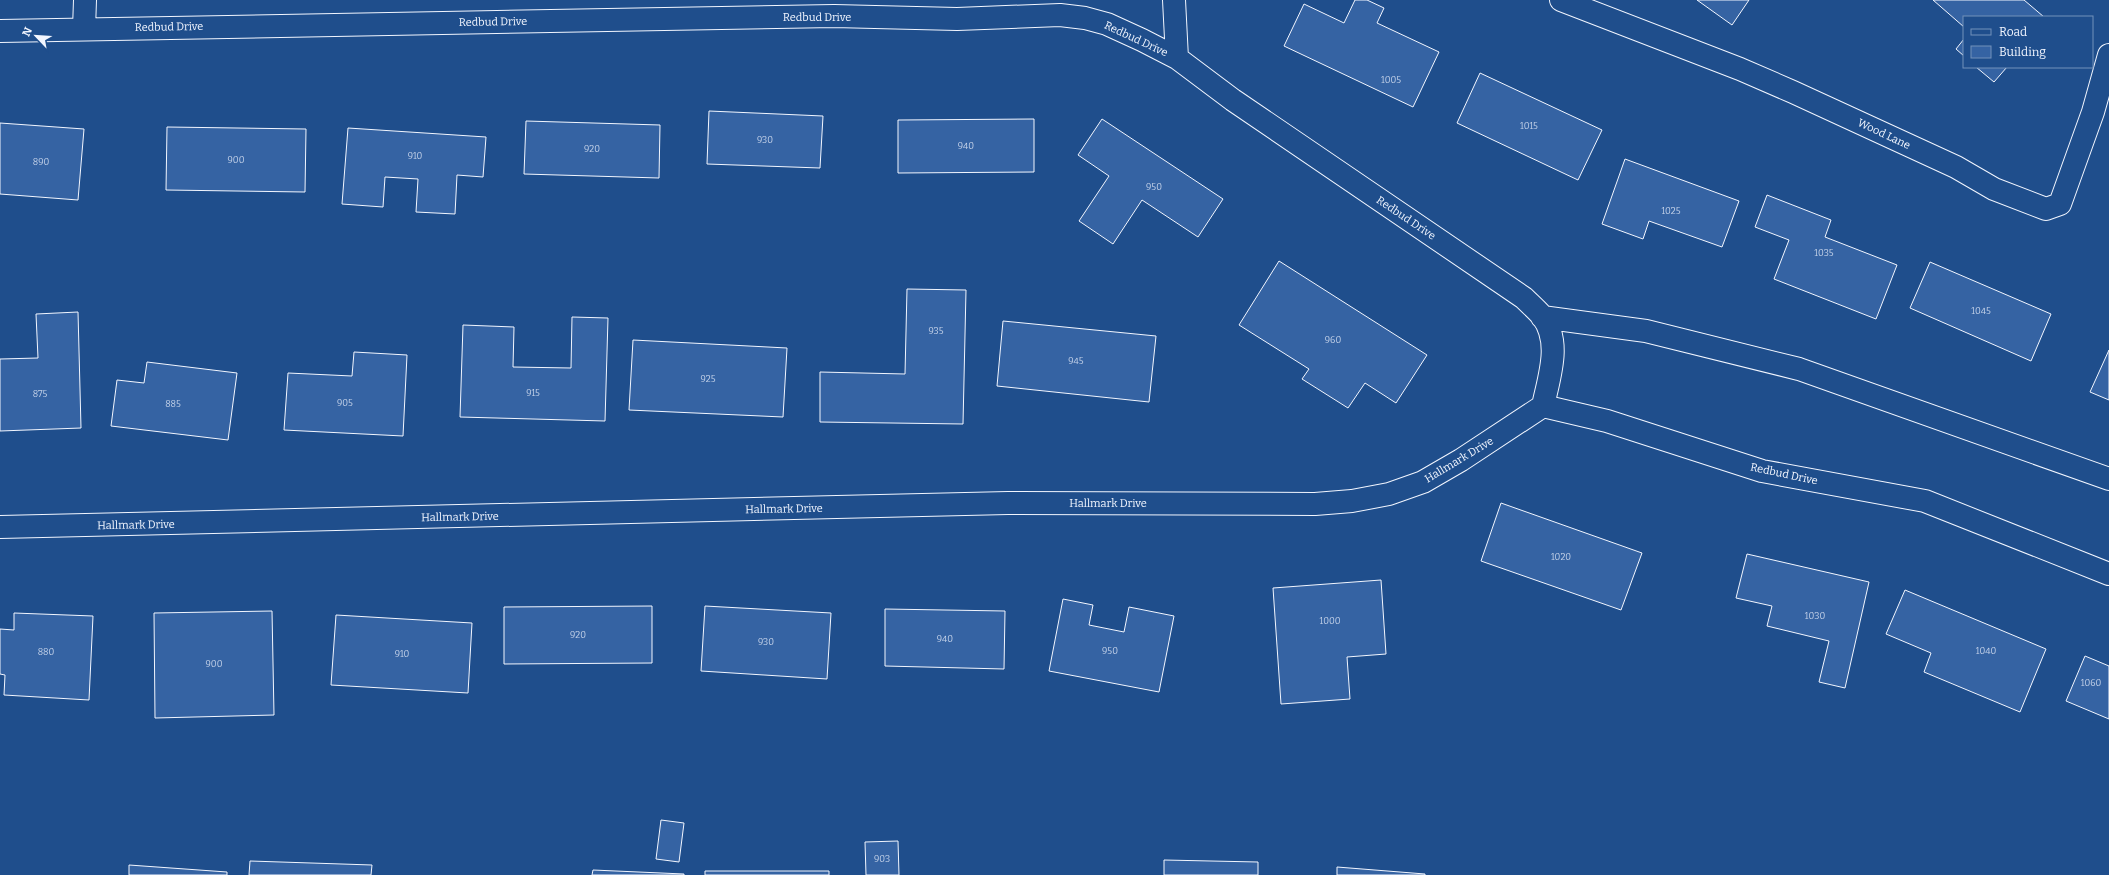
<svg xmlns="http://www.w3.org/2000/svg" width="2109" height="875" viewBox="0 0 2109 875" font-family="Bitter,serif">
  <rect width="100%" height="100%" fill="#1f4e8c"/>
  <path fill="#3563a3" stroke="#f2f6ff" d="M 1355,0 L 1367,0 L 1384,8 L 1377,23 L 1439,52 L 1413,107 L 1284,46 L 1304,4 L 1344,23 Z
    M 1697,0 L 1749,0 L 1732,25 Z
    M 1933,0 L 2024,0 L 2044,17 L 1964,17 L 1964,27 Z
    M 1964,39 L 1964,56 L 1956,49 Z
    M 1976,67 L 2007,67 L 1994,82 Z
    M 1480,73 L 1602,130 L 1578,180 L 1457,123 Z
    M 709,111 L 823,116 L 820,168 L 707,164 Z
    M 1034,119 L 1034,172 L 898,173 L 898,120 Z
    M 1102,119 L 1223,199 L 1198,237 L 1142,200 L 1113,244 L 1079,221 L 1109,176 L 1078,155 Z
    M 526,121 L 660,125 L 659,178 L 524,174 Z
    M 0,123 L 84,129 L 78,200 L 0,194 Z
    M 167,127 L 306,129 L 305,192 L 166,190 Z
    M 348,128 L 486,137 L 483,177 L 457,175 L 455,214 L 416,212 L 418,179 L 385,177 L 383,207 L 342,204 Z
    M 1625,159 L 1739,201 L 1722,247 L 1649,221 L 1643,239 L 1602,224 Z
    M 1767,195 L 1831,220 L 1825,237 L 1897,265 L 1876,319 L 1774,279 L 1789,240 L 1755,227 Z
    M 1279,261 L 1427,355 L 1396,403 L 1365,383 L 1348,408 L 1302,379 L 1309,369 L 1239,325 Z
    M 1930,262 L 2051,314 L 2031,361 L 1910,308 Z
    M 907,289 L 966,290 L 963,424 L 820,422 L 820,372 L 905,374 Z
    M 78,312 L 81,428 L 0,431 L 0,359 L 38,358 L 36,314 Z
    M 572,317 L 608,318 L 605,421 L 460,417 L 463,325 L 514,327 L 513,367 L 571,368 Z
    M 1003,321 L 1156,336 L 1149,402 L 997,386 Z
    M 633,340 L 787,348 L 783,417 L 629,410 Z
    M 2109,350 L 2109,400 L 2090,392 Z
    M 354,352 L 407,355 L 403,436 L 284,430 L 288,373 L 352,376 Z
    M 147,362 L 237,373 L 228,440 L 111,426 L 117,380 L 144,383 Z
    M 1501,503 L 1642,553 L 1621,610 L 1481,561 Z
    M 1747,554 L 1869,582 L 1845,688 L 1819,682 L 1829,641 L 1767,626 L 1772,606 L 1736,598 Z
    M 1381,580 L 1386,654 L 1347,657 L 1350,699 L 1281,704 L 1273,588 Z
    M 1905,590 L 2046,649 L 2020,712 L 1924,672 L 1931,653 L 1886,634 Z
    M 1063,599 L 1093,605 L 1089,625 L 1124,632 L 1129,607 L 1174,616 L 1159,692 L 1049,671 Z
    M 652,606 L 652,663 L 504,664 L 504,607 Z
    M 705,606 L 831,613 L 827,679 L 701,671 Z
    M 885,609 L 1005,611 L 1004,669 L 885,666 Z
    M 272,611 L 274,715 L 155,718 L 154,613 Z
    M 14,613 L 93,616 L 89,700 L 4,695 L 5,675 L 0,674 L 0,629 L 14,630 Z
    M 336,615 L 472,623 L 468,693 L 331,685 Z
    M 2085,656 L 2109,666 L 2109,719 L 2066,701 Z
    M 661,820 L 684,823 L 679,862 L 656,859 Z
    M 898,841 L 899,875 L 866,875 L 865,842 Z
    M 1164,860 L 1258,862 L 1258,875 L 1164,875 Z
    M 250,861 L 372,865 L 371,875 L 249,875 Z
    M 129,865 L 227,872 L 227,875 L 129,875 Z
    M 1337,867 L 1425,874 L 1425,875 L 1337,875 Z
    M 593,870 L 684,874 L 684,875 L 592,875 Z
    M 705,871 L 829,871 L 829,875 L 705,875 Z"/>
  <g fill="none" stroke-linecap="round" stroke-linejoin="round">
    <g stroke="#f2f6ff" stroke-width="24">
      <path id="minor" d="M 1174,0 L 1177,58
        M 1561,0 L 1740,69 L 1793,92 L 1956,167 L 1994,189 L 2046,209 L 2060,204 L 2093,112 L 2109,55
        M 84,29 L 85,0
        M 0,31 L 834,16 L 957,19 L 1060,15 L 1085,18 L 1107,24 L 1142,40 L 1177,58 L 1233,100 L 1524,298 C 1530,304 1537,310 1542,316 C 1562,342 1549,377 1543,406
        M 1542,317 L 1646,331 L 1799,369 L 2109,479
        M 1543,406 L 1607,421 L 1762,471 L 1925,501 L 2109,574
        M 0,527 L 1008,503 L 1315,504 L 1352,501 L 1389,494 L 1423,482 L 1461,460 L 1543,406"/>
    </g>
    <use href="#minor" stroke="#1f4e8c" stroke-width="22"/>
  </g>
  <g text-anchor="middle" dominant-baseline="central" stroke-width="3" stroke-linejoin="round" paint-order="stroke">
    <g font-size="9" fill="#c3d1e8">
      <text x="1391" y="80">1005</text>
      <text x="1529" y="126">1015</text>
      <text x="765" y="140">930</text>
      <text x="966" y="146">940</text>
      <text x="592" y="149">920</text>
      <text x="415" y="156">910</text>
      <text x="236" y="160">900</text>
      <text x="41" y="162">890</text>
      <text x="1154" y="187">950</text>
      <text x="1671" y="211">1025</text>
      <text x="1824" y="253">1035</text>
      <text x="1981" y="311">1045</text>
      <text x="936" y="331">935</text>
      <text x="1333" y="340">960</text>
      <text x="1076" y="361">945</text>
      <text x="708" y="379">925</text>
      <text x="533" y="393">915</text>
      <text x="40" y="394">875</text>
      <text x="345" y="403">905</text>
      <text x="173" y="404">885</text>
      <text x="1561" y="557">1020</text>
      <text x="1815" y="616">1030</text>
      <text x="1330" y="621">1000</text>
      <text x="578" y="635">920</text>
      <text x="945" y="639">940</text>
      <text x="766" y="642">930</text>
      <text x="1110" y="651">950</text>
      <text x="1986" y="651">1040</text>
      <text x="46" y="652">880</text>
      <text x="402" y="654">910</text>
      <text x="214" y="664">900</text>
      <text x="2091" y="683">1060</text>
      <text x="882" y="859">903</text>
    </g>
    <g font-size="11" fill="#f2f6ff" stroke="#1f4e8c">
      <text x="817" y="17">Redbud Drive</text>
      <text transform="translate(493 22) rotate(-1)">Redbud Drive</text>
      <text transform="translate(169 27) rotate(-1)">Redbud Drive</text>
      <text transform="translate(1136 39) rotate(25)">Redbud Drive</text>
      <text transform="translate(1884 134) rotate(25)">Wood Lane</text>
      <text transform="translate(1406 218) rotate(34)">Redbud Drive</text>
      <text transform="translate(1459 460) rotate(-31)">Hallmark Drive</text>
      <text transform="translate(1784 474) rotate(12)">Redbud Drive</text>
      <text x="1108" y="503">Hallmark Drive</text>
      <text transform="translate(784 509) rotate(-1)">Hallmark Drive</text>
      <text transform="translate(460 517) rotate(-1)">Hallmark Drive</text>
      <text transform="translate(136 525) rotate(-1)">Hallmark Drive</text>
    </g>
  </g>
  <rect x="1963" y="16" width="130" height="52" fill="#1f4e8c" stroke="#7391ba"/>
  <rect x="1971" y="29" width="20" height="6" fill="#1f4e8c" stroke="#7391ba"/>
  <text x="1999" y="36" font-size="12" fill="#f2f6ff">Road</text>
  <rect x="1971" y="46" width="20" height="12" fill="#3563a3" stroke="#7391ba"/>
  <text x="1999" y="56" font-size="12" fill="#f2f6ff">Building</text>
  <g transform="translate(36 36) rotate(295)" stroke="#1f4e8c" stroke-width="3" paint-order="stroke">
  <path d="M0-3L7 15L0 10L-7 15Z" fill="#f2f6ff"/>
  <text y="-6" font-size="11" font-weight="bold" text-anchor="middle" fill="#f2f6ff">N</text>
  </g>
</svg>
